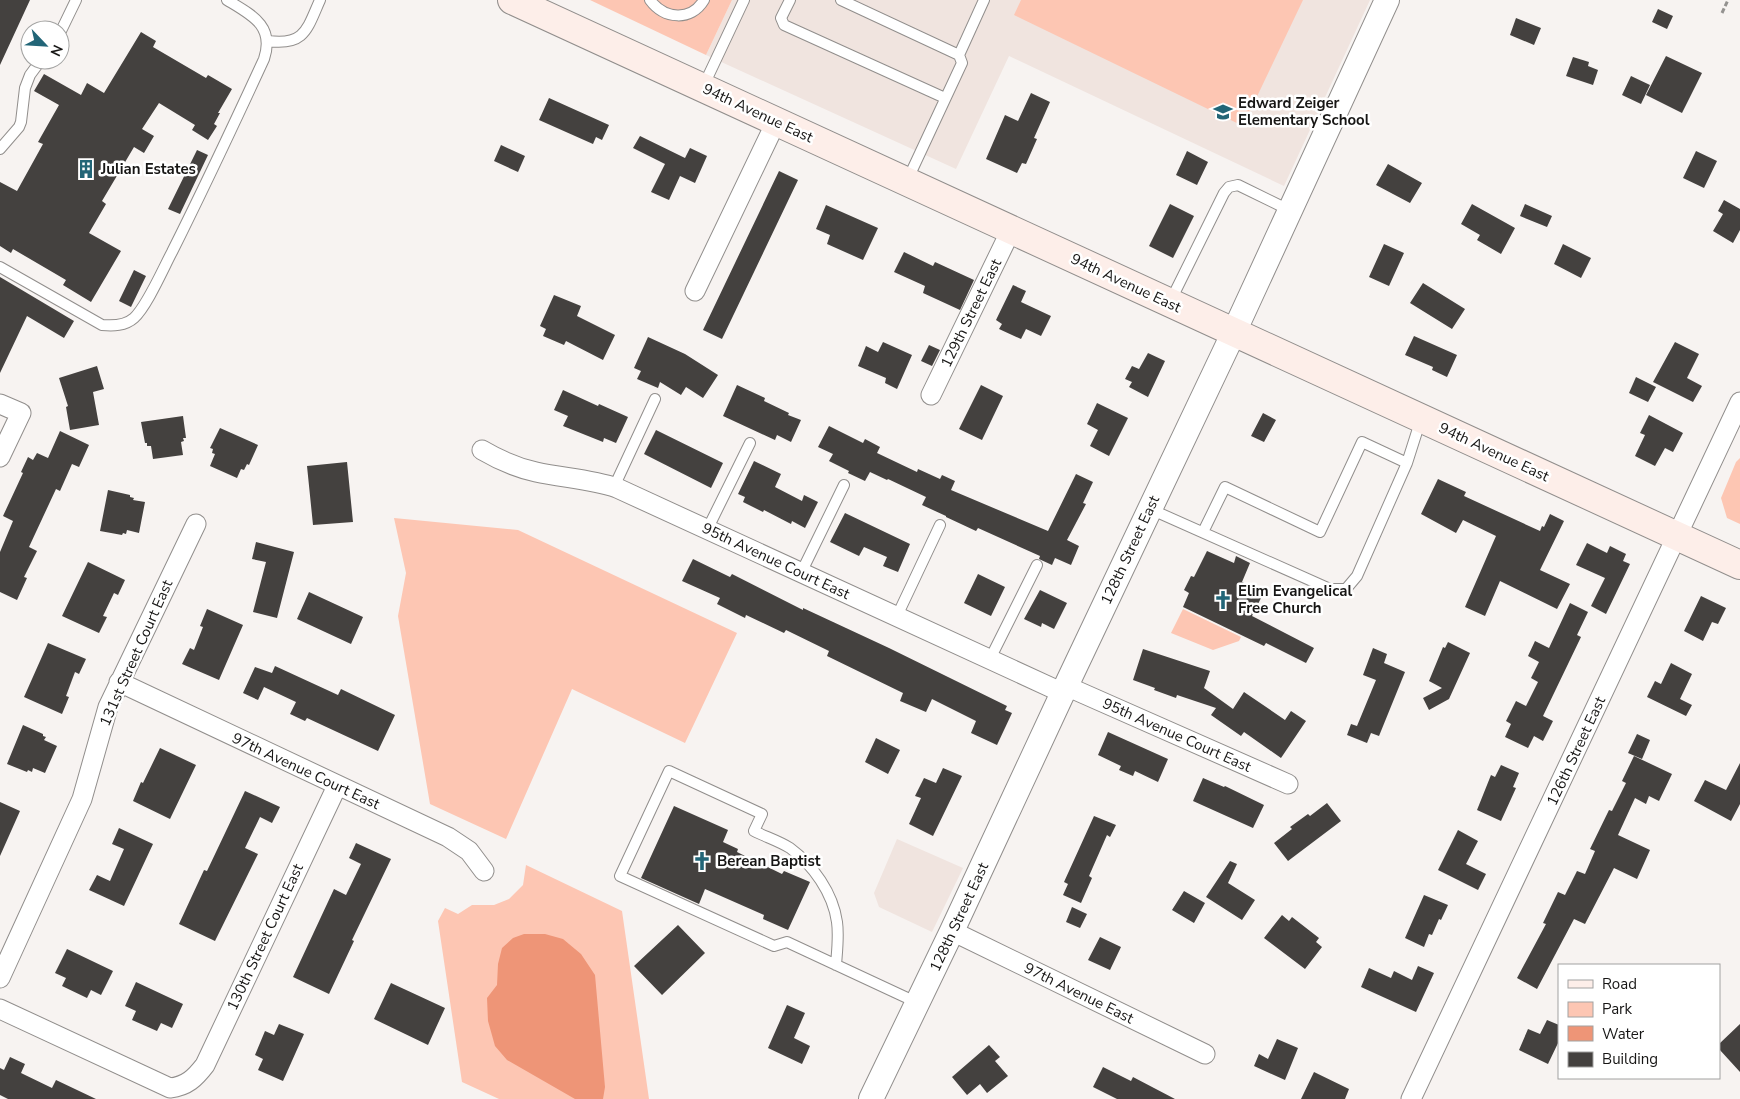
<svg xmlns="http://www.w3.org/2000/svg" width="1740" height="1099" viewBox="0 0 1740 1099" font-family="'Nunito Sans',sans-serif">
  <rect width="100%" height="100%" fill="#f7f3f1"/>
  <path fill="#f0e4df" d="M 732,0 L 1370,0 L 1284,186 L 1009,56 L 956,169 L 706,55 Z
    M 897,839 L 963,868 L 932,932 L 879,907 L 874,893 Z"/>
  <path fill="#fdc6b3" d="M 590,0 L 732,0 L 706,55 Z
    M 1021,0 L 1303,0 L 1243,126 L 1014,15 Z
    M 1740,458 L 1740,524 L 1727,518 L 1721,498 L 1736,462 Z
    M 394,518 L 518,530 L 737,633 L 685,743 L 572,689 L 506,839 L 430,804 L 398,616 L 406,573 Z
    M 1183,609 L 1241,637 L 1239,641 L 1213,650 L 1171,633 Z
    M 526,865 L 622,911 L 649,1099 L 499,1099 L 462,1082 L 438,921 L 445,908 L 458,914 L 472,905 L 494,905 L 509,899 L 523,885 Z"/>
  <path fill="#ee9577" d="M 524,934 L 545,934 L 563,939 L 581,954 L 595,975 L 605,1087 L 603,1099 L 575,1099 L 507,1060 L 495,1046 L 488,1021 L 487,998 L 497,985 L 498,964 L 502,948 L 513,938 Z"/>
  <path fill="#44413f" d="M 0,0 L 30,0 L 0,65 Z
    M 1658,9 L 1673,16 L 1667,29 L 1652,22 Z
    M 1516,18 L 1541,28 L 1534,45 L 1510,35 Z
    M 141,32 L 156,41 L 153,47 L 206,78 L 208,75 L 232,89 L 218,113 L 220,113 L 214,124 L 217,126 L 208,140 L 192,130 L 195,125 L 159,103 L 142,129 L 154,136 L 144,153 L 134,147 L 102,201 L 106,204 L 89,233 L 121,251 L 91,302 L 63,285 L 66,280 L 13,249 L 11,253 L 0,246 L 0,182 L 17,191 L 43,144 L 38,142 L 59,105 L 34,91 L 44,74 L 81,95 L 87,83 L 104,93 Z
    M 1666,56 L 1702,73 L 1682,113 L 1646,95 Z
    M 1573,57 L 1589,62 L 1588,66 L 1598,70 L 1593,85 L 1566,76 Z
    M 1631,76 L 1650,85 L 1641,104 L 1622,95 Z
    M 1031,93 L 1050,102 L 1034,138 L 1037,139 L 1026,164 L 1022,163 L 1017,173 L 986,159 L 1005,115 L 1018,121 Z
    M 549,98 L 609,125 L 602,140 L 596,137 L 593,144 L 539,120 Z
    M 640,136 L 685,158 L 690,148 L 707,156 L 695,183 L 680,176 L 669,200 L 651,192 L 665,164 L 633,148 Z
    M 501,145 L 525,156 L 518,172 L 494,161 Z
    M 197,150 L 208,155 L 180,214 L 168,209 Z
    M 1187,151 L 1208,162 L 1197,185 L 1176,175 Z
    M 1696,151 L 1717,161 L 1704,188 L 1683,178 Z
    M 1388,164 L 1422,183 L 1410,203 L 1376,185 Z
    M 779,171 L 798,180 L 722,339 L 703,330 Z
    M 1724,200 L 1740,209 L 1740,230 L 1733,243 L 1713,231 L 1723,214 L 1718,211 Z
    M 1170,204 L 1194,216 L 1173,258 L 1149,246 Z
    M 1472,204 L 1515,228 L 1501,254 L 1477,240 L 1480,235 L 1461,224 Z
    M 1525,204 L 1552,216 L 1547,227 L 1520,216 Z
    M 826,205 L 878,228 L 863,260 L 827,244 L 830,235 L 816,229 Z
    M 1384,244 L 1404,253 L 1389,286 L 1369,277 Z
    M 1563,244 L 1591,258 L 1581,278 L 1554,264 Z
    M 904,252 L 933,266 L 935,262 L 974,280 L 960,310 L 923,293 L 925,286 L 894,272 Z
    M 134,270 L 146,276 L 131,307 L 119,301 Z
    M 0,277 L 74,321 L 64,338 L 27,316 L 0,373 Z
    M 1423,283 L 1465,309 L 1452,329 L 1410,303 Z
    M 1013,285 L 1026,291 L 1021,302 L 1051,316 L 1041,336 L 1026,329 L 1021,339 L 999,329 L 1002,324 L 996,320 Z
    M 554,295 L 581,306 L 577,316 L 615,335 L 603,360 L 566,341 L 564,345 L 543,336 L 546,329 L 540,326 Z
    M 1414,336 L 1457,355 L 1447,377 L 1432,370 L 1433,367 L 1405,355 Z
    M 648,337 L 685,354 L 718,375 L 703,398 L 686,387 L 681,395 L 660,382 L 658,388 L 637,379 L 641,371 L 634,368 Z
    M 883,342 L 912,355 L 897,389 L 885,383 L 886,378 L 858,366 L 866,346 L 878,352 Z
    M 1675,342 L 1699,354 L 1687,378 L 1702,386 L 1693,402 L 1653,382 Z
    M 929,345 L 940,350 L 932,366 L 921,361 Z
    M 1148,353 L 1165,361 L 1148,397 L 1129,387 L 1132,382 L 1125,379 L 1132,366 L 1139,369 Z
    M 97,366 L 104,389 L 93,392 L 99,425 L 70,430 L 66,407 L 68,406 L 59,378 Z
    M 1636,377 L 1656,387 L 1648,402 L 1629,393 Z
    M 737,385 L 765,398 L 764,401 L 789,413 L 788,415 L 801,420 L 791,442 L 777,435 L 775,440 L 723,416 Z
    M 981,385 L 1003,396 L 982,440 L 959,429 Z
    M 563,390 L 598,406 L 599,404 L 628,417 L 616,443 L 604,438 L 603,442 L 563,426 L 568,416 L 554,410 Z
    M 1097,403 L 1128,418 L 1109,456 L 1090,446 L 1098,430 L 1087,424 Z
    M 1263,413 L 1276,420 L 1264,442 L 1251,436 Z
    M 1649,415 L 1683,433 L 1673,452 L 1665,448 L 1655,466 L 1635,456 L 1645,435 L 1640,433 Z
    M 183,416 L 186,438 L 183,438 L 184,441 L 181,442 L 183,455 L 153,459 L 151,446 L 147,446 L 147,443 L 145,443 L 141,422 Z
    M 829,426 L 863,443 L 865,439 L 880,447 L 877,453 L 917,472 L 918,469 L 940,479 L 942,475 L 955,481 L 951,490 L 1048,531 L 1076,474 L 1093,482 L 1083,503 L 1086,504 L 1067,540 L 1079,546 L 1071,565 L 1055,558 L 1052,565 L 1039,559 L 1040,556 L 978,528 L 976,531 L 946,517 L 946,516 L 922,505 L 926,497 L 888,479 L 887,480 L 870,472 L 865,481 L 848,473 L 849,471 L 829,461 L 833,454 L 818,447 Z
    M 220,428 L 258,445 L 249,465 L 247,464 L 244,470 L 241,469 L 237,478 L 210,466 L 215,454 L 212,453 L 213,449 L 210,448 Z
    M 656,430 L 723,463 L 711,488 L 644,454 Z
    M 60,431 L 89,445 L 79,467 L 72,464 L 60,491 L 56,489 L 29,547 L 37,551 L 24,577 L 27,578 L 17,600 L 0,592 L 0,552 L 13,521 L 3,516 L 23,473 L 21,472 L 28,457 L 33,460 L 37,453 L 48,458 Z
    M 754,461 L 781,474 L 775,487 L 802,501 L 804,495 L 818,502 L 805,528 L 792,521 L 791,524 L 764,510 L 763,512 L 743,502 L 745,497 L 738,494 Z
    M 347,462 L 353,522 L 313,525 L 307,466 Z
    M 1438,479 L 1466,492 L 1464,496 L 1540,531 L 1542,526 L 1544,527 L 1550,514 L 1564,521 L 1540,570 L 1570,584 L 1557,609 L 1500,581 L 1485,616 L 1465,607 L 1496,536 L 1463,520 L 1456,533 L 1421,514 Z
    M 108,490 L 130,495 L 130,497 L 134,498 L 133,500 L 145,502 L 139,533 L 127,530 L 126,534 L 123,533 L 122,535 L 100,531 Z
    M 845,513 L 910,544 L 898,572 L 883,566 L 887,557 L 864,547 L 859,556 L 830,542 Z
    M 256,542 L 294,552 L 277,618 L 253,612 L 266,562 L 252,559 Z
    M 1587,543 L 1607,553 L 1610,546 L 1626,554 L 1623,561 L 1630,564 L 1606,614 L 1591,606 L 1605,578 L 1576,565 Z
    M 1207,551 L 1234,563 L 1236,556 L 1250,563 L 1242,582 L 1264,592 L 1252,616 L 1314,648 L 1306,663 L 1266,643 L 1264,646 L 1183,607 L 1189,593 L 1184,590 L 1191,576 L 1194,577 Z
    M 693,559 L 730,577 L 732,574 L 803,610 L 803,608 L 889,648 L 1007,706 L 1005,710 L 1012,713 L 997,745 L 971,733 L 976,721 L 932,699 L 926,712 L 900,701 L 903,693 L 827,656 L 829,651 L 786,630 L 784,633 L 746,615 L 745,618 L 717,604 L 720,598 L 682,581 Z
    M 88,562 L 125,580 L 118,595 L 114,593 L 103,616 L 107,617 L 99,633 L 62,616 Z
    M 978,574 L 1005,587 L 991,616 L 964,603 Z
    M 1040,590 L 1067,603 L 1054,629 L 1042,623 L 1041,627 L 1024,619 Z
    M 309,592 L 363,617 L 351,644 L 297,619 Z
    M 1701,596 L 1726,608 L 1718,624 L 1712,622 L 1703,641 L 1684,631 Z
    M 1570,603 L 1588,612 L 1577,635 L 1581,637 L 1543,716 L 1553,721 L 1543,741 L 1534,736 L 1528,748 L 1505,737 L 1511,724 L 1506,721 L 1516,701 L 1526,706 L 1538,682 L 1531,678 L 1539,662 L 1528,656 L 1535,641 L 1549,648 Z
    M 207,609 L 243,625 L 219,680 L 182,664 L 190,648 L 194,650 L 203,627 L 200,626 Z
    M 1448,642 L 1470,653 L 1449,699 L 1429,710 L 1423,698 L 1442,688 L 1429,681 L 1443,647 L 1445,648 Z
    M 48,643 L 86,659 L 79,674 L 75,672 L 66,696 L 69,697 L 62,714 L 24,697 Z
    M 1373,648 L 1387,654 L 1384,663 L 1405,672 L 1379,736 L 1371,733 L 1367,743 L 1347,735 L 1351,724 L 1357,726 L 1376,680 L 1363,675 Z
    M 1143,649 L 1210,671 L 1204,688 L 1233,709 L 1244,692 L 1285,720 L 1291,711 L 1306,721 L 1281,758 L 1244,732 L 1241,736 L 1211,715 L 1216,708 L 1177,695 L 1176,698 L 1154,690 L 1155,688 L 1133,680 Z
    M 1671,663 L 1692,674 L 1680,699 L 1692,705 L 1686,716 L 1647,697 L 1655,681 L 1661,684 Z
    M 275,666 L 338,695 L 341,689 L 395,715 L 378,751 L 307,718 L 305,721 L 290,714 L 296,702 L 264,687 L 258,700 L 243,693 L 255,667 L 272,673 Z
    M 23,725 L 43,734 L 43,736 L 46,737 L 44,740 L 57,746 L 45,773 L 33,768 L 32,772 L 28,770 L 27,772 L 7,764 Z
    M 1108,732 L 1168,759 L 1158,782 L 1135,771 L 1133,776 L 1119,770 L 1121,766 L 1098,755 Z
    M 1637,734 L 1650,740 L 1642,759 L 1628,753 Z
    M 876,738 L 900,750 L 888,774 L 865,762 Z
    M 160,748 L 196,765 L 170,819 L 133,801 L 141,782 L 143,783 Z
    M 1634,756 L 1672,774 L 1659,801 L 1649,796 L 1646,804 L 1635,798 L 1618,835 L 1650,850 L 1637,879 L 1614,868 L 1585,924 L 1574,919 L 1537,989 L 1517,978 L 1546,924 L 1543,923 L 1558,892 L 1565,895 L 1577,871 L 1585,874 L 1595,851 L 1590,849 L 1609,810 L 1612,811 L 1626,783 L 1622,781 Z
    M 1740,763 L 1740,804 L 1731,821 L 1694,801 L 1705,780 L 1726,790 Z
    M 1501,765 L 1519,773 L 1513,787 L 1516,788 L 1501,821 L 1477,810 L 1491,775 L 1495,777 Z
    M 943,768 L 962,776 L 933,836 L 909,824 L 921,798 L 915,796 L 924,778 L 936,783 Z
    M 1203,778 L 1224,787 L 1225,786 L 1264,805 L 1253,828 L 1193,801 Z
    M 245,791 L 280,807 L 272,823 L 260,817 L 245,848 L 258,854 L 215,941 L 179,924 L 204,870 L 207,871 Z
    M 0,802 L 20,811 L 0,856 Z
    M 1327,803 L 1341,821 L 1288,861 L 1274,843 L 1292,829 L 1290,827 L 1308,814 L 1310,816 Z
    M 674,806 L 728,830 L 723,842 L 738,849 L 737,852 L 782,874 L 784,871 L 810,882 L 788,930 L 763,919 L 764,915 L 705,889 L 699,904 L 641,878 Z
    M 1094,816 L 1116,825 L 1110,837 L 1107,835 L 1089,876 L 1092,878 L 1081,903 L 1063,895 L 1068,884 L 1064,882 Z
    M 119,828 L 153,844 L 124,906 L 89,890 L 97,875 L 110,881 L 124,849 L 112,844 Z
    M 1458,830 L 1478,841 L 1466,864 L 1486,874 L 1478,890 L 1438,870 Z
    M 356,843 L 391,859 L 352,940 L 354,941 L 329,994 L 293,977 L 334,889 L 346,895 L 361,864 L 349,858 Z
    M 1230,861 L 1237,864 L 1228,883 L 1255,900 L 1242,920 L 1206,897 Z
    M 1184,891 L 1205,903 L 1194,923 L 1172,910 Z
    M 1424,895 L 1448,905 L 1441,920 L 1439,919 L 1432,935 L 1429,934 L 1424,947 L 1405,938 Z
    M 1072,907 L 1087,914 L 1080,928 L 1066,922 Z
    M 1282,915 L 1289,921 L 1292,917 L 1319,938 L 1316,942 L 1322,947 L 1305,969 L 1264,938 Z
    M 678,925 L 705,953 L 662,995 L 634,966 Z
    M 1100,937 L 1121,947 L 1110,970 L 1088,960 Z
    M 67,949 L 113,971 L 101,995 L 91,990 L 87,998 L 62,986 L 66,978 L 55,973 Z
    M 1418,966 L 1434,973 L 1416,1012 L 1361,987 L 1369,968 L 1391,978 L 1394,971 L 1412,980 Z
    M 136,982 L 183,1004 L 172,1028 L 161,1023 L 157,1031 L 132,1020 L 136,1011 L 125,1006 Z
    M 391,983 L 445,1008 L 428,1045 L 374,1019 Z
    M 787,1005 L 805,1013 L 794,1038 L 810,1046 L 802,1064 L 768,1048 Z
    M 1547,1020 L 1559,1025 L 1559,1041 L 1548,1064 L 1519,1050 L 1528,1029 L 1540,1034 Z
    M 279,1024 L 304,1034 L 283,1081 L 258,1070 L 263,1059 L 255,1055 L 265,1031 L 274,1035 Z
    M 1740,1024 L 1740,1072 L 1719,1049 L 1719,1044 Z
    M 1277,1039 L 1298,1048 L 1285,1080 L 1254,1066 L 1259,1054 L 1268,1059 Z
    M 989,1045 L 1000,1057 L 995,1061 L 1008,1076 L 987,1093 L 980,1084 L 967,1095 L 952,1077 Z
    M 10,1057 L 25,1064 L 21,1073 L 52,1088 L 56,1080 L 96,1099 L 8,1099 L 0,1095 L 0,1068 L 4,1070 Z
    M 1103,1067 L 1131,1081 L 1133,1077 L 1175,1099 L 1117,1099 L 1093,1087 Z
    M 1314,1072 L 1349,1089 L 1345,1099 L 1301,1099 Z"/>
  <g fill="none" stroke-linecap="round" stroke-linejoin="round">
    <g stroke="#918e8c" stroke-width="12">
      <path id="service" d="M 650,0 C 664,19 691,22 704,0
        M 790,0 L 781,18 L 784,25 L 945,98
        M 841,0 L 959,55
        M 60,33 L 76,0
        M 268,41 C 305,46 307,29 320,0
        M 703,87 L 744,0
        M 0,149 L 19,127 L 21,122 L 25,88 L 30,75 L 41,60
        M 907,181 L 962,63 L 959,55 L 984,0
        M 0,267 L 102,325 C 113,326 125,326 134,318 C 147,306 163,269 172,252 C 204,188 234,124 264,59 C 275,26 252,15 227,0
        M 1170,302 L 1224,193 L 1229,187 L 1238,185 L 1289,210
        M 614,487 L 655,399
        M 1150,509 L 1330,589 L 1346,589 L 1357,576 L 1407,463 L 1421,419
        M 707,530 L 750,443
        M 1203,532 L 1225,487 L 1320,532 L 1362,442 L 1407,463
        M 801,573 L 844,485
        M 897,616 L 940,525
        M 990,659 L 1037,565
        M 836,965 C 837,951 839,936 837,922 C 833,893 813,865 790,848 C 779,841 766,837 754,831 L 762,814 L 669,771 L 620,876 L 774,946 L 787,942 L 918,1003"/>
    </g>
    <g stroke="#918e8c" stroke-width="21">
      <path id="minor" d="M 695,291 L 776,122
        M 931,395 L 1011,230
        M 0,404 L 21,413 L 0,457
        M 482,450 C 499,460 518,468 536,472 C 563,478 590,479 617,488 L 1063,693
        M 119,682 L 448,837 L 469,851 L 484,871
        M 1066,686 L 1288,784
        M 952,931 L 1205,1054
        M 0,978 L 82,799 L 108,707 L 196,524
        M 0,1009 L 170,1088 C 187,1086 195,1078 205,1065 L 337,786
        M 1411,1099 L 1740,402"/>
    </g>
    <g stroke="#918e8c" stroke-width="26">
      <path id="tertiary" d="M 871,1099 L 952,931 L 1066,686 L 1234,332 L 1387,0"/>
    </g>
    <g stroke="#918e8c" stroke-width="30">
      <path id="secondary" d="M 512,0 L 1740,565"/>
    </g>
    <path stroke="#949290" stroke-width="3" stroke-dasharray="5 2.5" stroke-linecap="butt" d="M 1722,13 L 1728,0"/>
    <use href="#service" stroke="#fff" stroke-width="10"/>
    <use href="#minor" stroke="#fff" stroke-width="19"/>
    <use href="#tertiary" stroke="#fff" stroke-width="24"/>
    <use href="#secondary" stroke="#fdeee9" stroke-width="28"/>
  </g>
  <defs>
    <g id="school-bare" transform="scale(1.5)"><path d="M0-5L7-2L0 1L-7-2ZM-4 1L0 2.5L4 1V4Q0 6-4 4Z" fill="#226577" stroke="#fff" stroke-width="2.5" paint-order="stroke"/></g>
    <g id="building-bare" transform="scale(1.5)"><path d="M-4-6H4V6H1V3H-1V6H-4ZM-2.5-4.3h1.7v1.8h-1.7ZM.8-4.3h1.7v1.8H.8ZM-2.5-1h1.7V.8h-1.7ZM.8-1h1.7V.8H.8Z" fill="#226577" stroke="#fff" stroke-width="2.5" paint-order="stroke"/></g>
    <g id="church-bare" transform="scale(1.5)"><path d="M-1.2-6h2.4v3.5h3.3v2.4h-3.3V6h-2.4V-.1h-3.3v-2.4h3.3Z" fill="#226577" stroke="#fff" stroke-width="2.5" paint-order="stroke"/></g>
  </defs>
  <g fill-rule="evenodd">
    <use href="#school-bare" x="1223" y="112"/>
    <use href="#building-bare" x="86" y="169"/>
    <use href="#church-bare" x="1223" y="600"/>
    <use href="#church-bare" x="702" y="861"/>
  </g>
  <g text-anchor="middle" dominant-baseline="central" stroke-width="5" stroke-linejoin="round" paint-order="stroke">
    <g font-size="15" font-weight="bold" fill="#171615" stroke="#fff" text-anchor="start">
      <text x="1238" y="103">Edward Zeiger<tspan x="1238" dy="17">Elementary School</tspan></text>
      <text x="101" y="169">Julian Estates</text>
      <text x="1238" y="591">Elim Evangelical<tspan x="1238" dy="17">Free Church</tspan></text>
      <text x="717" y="861">Berean Baptist</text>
    </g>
    <g font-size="15" fill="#171615" stroke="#fff">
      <text transform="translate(758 113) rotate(25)">94th Avenue East</text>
      <text transform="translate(1126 283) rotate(25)">94th Avenue East</text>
      <text transform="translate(971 313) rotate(-64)">129th Street East</text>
      <text transform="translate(1494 452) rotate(25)">94th Avenue East</text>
      <text transform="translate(1130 550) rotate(-65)">128th Street East</text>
      <text transform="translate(776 561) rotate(25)">95th Avenue Court East</text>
      <text transform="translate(136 653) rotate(-66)">131st Street Court East</text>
      <text transform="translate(1177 735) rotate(24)">95th Avenue Court East</text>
      <text transform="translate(1576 751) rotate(-65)">126th Street East</text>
      <text transform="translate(306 771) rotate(25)">97th Avenue Court East</text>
      <text transform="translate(959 917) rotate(-65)">128th Street East</text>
      <text transform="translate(265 937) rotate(-65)">130th Street Court East</text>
      <text transform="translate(1079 993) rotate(26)">97th Avenue East</text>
    </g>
  </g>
  <rect x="1558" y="964" width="162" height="115" fill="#ffffff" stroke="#a2a2a1"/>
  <rect x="1568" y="980" width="25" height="8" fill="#fdeee9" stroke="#a2a2a1"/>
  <text x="1602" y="989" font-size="15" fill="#171615">Road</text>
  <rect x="1568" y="1002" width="25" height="15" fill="#fdc6b3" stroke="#a2a2a1"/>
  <text x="1602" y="1014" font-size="15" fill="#171615">Park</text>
  <rect x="1568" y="1026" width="25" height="15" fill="#ee9577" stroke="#a2a2a1"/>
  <text x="1602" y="1039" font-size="15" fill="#171615">Water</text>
  <rect x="1568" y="1052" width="25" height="15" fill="#44413f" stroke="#a2a2a1"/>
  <text x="1602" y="1064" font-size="15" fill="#171615">Building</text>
  <g transform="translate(45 45) rotate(115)"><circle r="24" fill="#ffffff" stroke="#a2a2a1"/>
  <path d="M0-4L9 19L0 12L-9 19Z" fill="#226577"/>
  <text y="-8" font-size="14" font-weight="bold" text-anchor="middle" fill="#171615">N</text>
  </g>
</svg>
